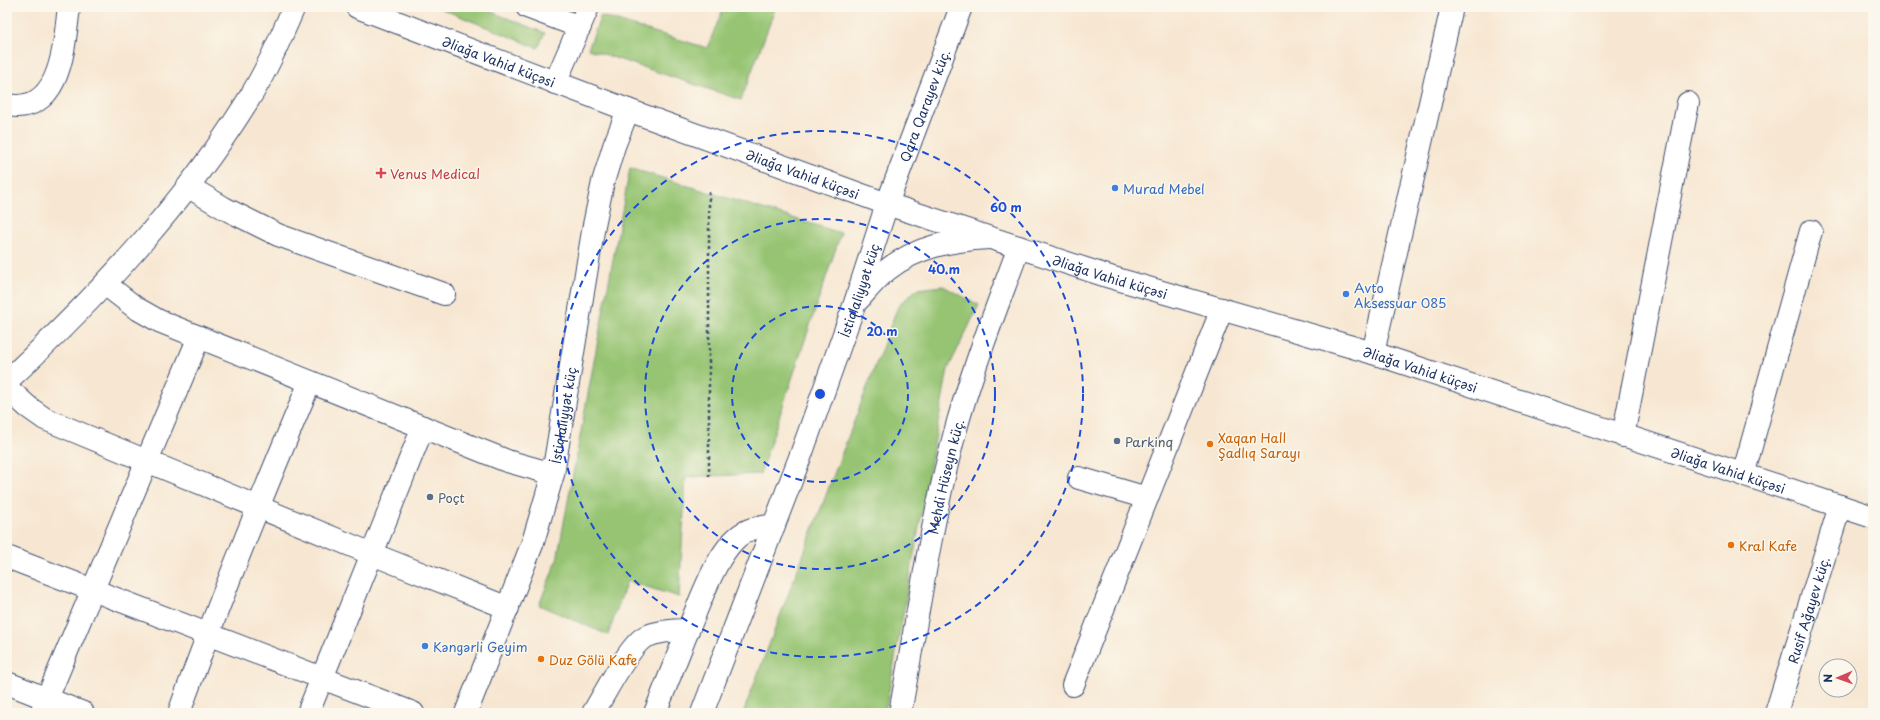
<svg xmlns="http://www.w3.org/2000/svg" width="1880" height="720" viewBox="0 0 1880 720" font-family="'Playpen Sans',sans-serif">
  <rect width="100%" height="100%" fill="#fbf7ec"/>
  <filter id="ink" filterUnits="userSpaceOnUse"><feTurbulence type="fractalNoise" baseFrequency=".025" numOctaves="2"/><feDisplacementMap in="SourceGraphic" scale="8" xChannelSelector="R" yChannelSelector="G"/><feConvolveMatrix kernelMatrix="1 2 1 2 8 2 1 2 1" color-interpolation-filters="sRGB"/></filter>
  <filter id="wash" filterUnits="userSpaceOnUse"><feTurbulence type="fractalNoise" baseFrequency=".012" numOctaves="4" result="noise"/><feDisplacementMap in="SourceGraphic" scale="16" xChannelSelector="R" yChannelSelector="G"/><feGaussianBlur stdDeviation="0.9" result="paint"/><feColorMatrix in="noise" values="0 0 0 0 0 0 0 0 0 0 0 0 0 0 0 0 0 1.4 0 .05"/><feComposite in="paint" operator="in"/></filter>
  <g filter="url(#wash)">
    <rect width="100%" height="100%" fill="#f7e7d2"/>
    <path fill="#96c472" stroke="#587a68" d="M 437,7 L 479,7 L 545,33 L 538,48 Z
      M 724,7 L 776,7 L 741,100 L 588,49 L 601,16 L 707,48 Z
      M 630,168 L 841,233 L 760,474 L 686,477 L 679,597 L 627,581 L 608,635 L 539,605 L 557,560 Z
      M 943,286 L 979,305 L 948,369 L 885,713 L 743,713 L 898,306 L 917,289 Z"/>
  </g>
  <g filter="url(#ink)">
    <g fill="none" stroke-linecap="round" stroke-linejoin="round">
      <g stroke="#3c4b6f" stroke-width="24">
        <g id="minor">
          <path d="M 527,7 L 580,27"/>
          <path d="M 555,83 L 588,7"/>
          <path d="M 7,105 C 62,115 64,44 69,7"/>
          <path d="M 189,187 L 224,208 L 278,235 L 444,294"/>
          <path d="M 105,284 L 136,308 L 159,321 L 507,461 L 553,474"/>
          <path d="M 859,299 C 868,289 877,278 887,270 C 917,246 953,240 989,238"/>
          <path d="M 1373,353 L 1452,7"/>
          <path d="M 7,381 C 96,298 182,206 247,102 C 266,72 280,39 294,7"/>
          <path d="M 7,388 L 28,407 L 45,419 L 372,554 L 508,608"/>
          <path d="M 1623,436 L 1688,103"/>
          <path d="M 1743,475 L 1811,231"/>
          <path d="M 1079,478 L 1147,498"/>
          <path d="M 7,557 L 413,713"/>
          <path d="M 7,683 L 83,713"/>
          <path d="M 1073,685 L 1222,309"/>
          <path d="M 41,713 L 199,337"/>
          <path d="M 179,713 C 219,601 264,491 310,382"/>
          <path d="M 308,713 L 423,427"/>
          <path id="s1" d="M 466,713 L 533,542 L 553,474 L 594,225 L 603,182 L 614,146 L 628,110"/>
          <path d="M 593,713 C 603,697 630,644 645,637 C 658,631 674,630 688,630 C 700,603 719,543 747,531 C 754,527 765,527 774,525"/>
          <path d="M 655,713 L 688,630"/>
          <path id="s2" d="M 702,713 L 802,452 L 855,303 L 887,204 L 961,7"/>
          <path id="s3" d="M 900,713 C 917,621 930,527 954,436 C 971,372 996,310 1019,247"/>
          <path id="s4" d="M 1776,713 L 1840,506"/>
        </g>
      </g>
      <g stroke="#3c4b6f" stroke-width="24">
        <g id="major">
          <path id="s5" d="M 357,7 L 628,110 L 887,204 L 1110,277 L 1373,353 L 1873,517"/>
        </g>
      </g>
      <path stroke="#3c4b6f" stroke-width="2.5" stroke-dasharray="3 3" stroke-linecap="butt" d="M 709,192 L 709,476"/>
      <use href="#minor" stroke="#fff" stroke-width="22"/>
      <use href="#major" stroke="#fff" stroke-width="22"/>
    </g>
  </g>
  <g fill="none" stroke="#1d4ed8" stroke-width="2" stroke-dasharray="7 5">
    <circle cx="820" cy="394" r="88"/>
    <circle cx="820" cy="394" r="175"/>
    <circle cx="820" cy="394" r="263"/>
  </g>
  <path fill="#e0444e" stroke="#fbf7ec" stroke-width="1.5" d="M379 167h4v4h4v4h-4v4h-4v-4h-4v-4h4z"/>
  <g fill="#3f7fe0" stroke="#fbf7ec" stroke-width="1.5">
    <circle cx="1115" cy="188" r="4"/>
    <circle cx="1346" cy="294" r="4"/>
    <circle cx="425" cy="646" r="4"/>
  </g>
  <g fill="#5c6f8a" stroke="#fbf7ec" stroke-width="1.5">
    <circle cx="1117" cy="441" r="4"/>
    <circle cx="430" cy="497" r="4"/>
  </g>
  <g fill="#e8710a" stroke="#fbf7ec" stroke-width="1.5">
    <circle cx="1210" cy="444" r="4"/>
    <circle cx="1731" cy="545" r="4"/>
    <circle cx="541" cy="659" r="4"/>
  </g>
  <g text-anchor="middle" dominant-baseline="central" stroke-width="3" stroke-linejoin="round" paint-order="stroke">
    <g font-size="13" fill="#1b2f5e" stroke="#fbf7ec">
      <text stroke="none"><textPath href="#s5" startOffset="152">Əliağa Vahid küçəsi</textPath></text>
      <text stroke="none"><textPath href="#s2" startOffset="647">Qara Qarayev küç.</textPath></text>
      <text stroke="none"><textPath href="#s5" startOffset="476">Əliağa Vahid küçəsi</textPath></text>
      <text stroke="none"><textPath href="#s5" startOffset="800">Əliağa Vahid küçəsi</textPath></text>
      <text stroke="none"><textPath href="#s2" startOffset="451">İstiqlaliyyət küç</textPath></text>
      <text stroke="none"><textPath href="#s5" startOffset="1124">Əliağa Vahid küçəsi</textPath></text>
      <text stroke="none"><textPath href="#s1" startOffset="314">İstiqlaliyyət küç</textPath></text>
      <text stroke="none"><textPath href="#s5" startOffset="1448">Əliağa Vahid küçəsi</textPath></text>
      <text stroke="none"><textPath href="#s3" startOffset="241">Mehdi Hüseyn küç.</textPath></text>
      <text stroke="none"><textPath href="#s4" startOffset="108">Rusif Ağayev küç.</textPath></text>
    </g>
    <g font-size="13" fill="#be3a42" stroke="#fbf7ec" text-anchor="start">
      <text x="390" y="173">Venus Medical</text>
    </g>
    <g font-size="13" fill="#366cbe" stroke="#fbf7ec" text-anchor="start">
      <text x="1123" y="188">Murad Mebel</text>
      <text x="1354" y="287">Avto<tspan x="1354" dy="15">Aksessuar 085</tspan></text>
      <text x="433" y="646">Kəngərli Geyim</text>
    </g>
    <g font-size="13" fill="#c56008" stroke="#fbf7ec" text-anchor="start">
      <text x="1218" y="437">Xaqan Hall<tspan x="1218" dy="15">Şadlıq Sarayı</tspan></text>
      <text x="1739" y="545">Kral Kafe</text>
      <text x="549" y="659">Duz Gölü Kafe</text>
    </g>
    <g font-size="13" fill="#4e5e75" stroke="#fbf7ec" text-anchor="start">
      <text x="1125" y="441">Parkinq</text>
      <text x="438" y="497">Poçt</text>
    </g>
  </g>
  <circle cx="820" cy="394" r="6" fill="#1d4ed8" stroke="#fbf7ec" stroke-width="2"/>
  <g font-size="12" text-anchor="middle" font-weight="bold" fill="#1d4ed8" stroke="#fbf7ec" stroke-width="3" stroke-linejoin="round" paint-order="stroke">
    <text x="1006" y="212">60 m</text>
    <text x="944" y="274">40 m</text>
    <text x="882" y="336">20 m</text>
  </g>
  <rect width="1880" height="720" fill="none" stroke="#fbf7ec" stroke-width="24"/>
  <g transform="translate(1838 678) rotate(268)"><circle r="19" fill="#fbf7ec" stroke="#a1a7b3"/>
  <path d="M0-3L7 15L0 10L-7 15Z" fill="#d1495b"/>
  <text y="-6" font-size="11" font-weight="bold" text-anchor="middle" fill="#1b2f5e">N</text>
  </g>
</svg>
